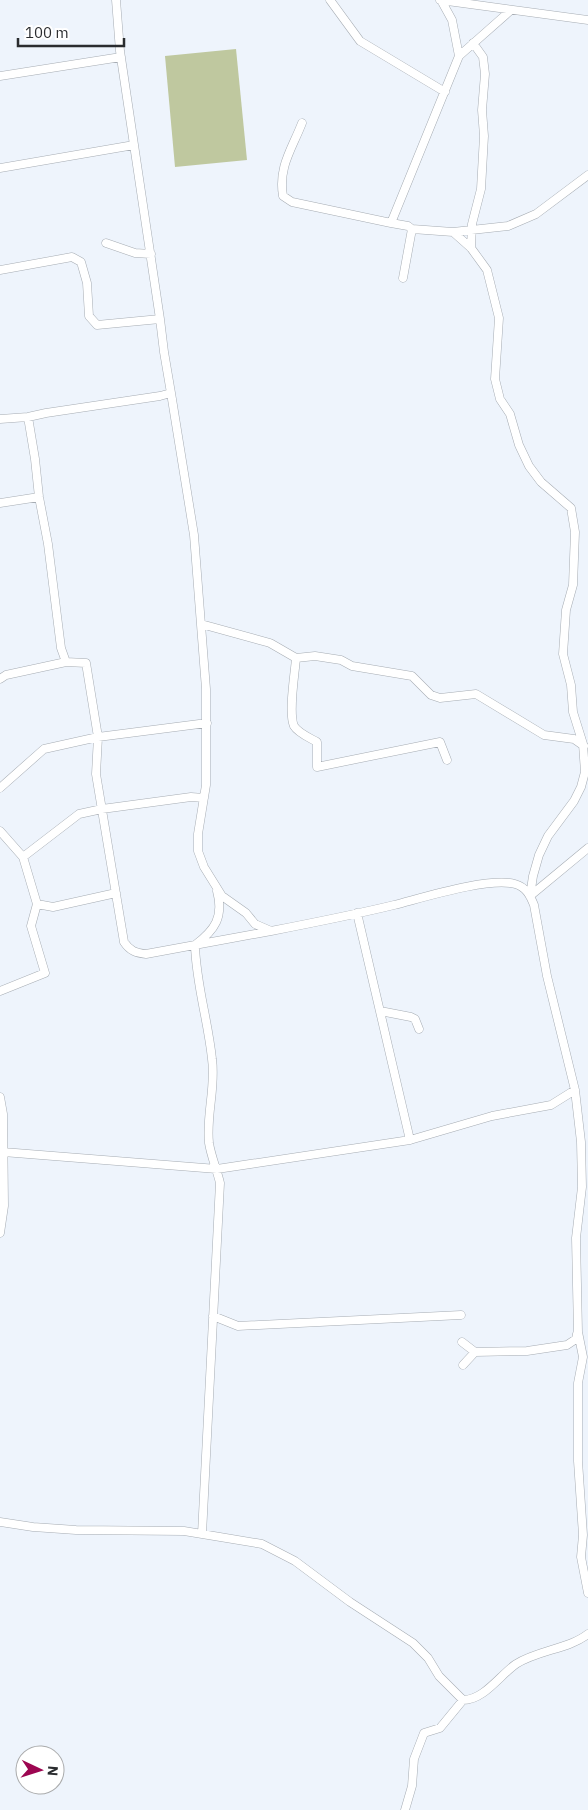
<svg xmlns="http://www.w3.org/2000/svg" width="588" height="1810" viewBox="0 0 588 1810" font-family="'IBM Plex Sans',sans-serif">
  <rect width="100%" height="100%" fill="#eef4fc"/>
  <path fill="#bfc89f" d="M 236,49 L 247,160 L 175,167 L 165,56 Z"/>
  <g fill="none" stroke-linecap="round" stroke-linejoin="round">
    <g stroke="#a6acb3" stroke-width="9">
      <path id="street" d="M 330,0 L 360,41 L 445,92
        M 440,0 L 588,20
        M 459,56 L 511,10
        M 0,76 L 121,57
        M 302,123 C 292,149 278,167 283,196 L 292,202 L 391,223 L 459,56 L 452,20 L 441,0
        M 0,168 L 134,145
        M 391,223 L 408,226 L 412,229 L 403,278
        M 412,229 L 453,232 L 471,248 L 487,270 L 499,318 L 495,379 L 500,399 L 510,414 L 519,445 L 529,466 L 541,482 L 571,508 L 575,532 L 573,585 L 566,610 L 563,654 L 571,685 L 573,712 L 583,744 L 585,772 L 581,787 L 574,801 L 548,836 L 539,855 L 533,876 L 530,896
        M 453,232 L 508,226 L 536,214 L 588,175
        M 106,243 L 135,253 L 151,254
        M 471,248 L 472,224 L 481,189 L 484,136 L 482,110 L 485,74 L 483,57 L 473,43
        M 0,270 L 72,257 L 81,262 L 87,283 L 89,316 L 97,325 L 160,319 L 120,51 L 116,0
        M 171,393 L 194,535 L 206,689 L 206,785 L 198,834 L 198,851 L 204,867 L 222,896 L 246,913 L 255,924 L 271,931 C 312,923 353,915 394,905 C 422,898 488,877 515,884 C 526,887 530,895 534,905 L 547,976 L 575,1090 L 581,1142 L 582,1187 L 576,1238 L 578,1332 L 583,1357 L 578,1383 L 578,1461 L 583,1535 L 581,1557 L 588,1593
        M 28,417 L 35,459 L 39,497 L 48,544 L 61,648 L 66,662 L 86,663 L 98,737 L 96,774 L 124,942 C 130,951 136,953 146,954 L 271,931
        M 0,419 L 28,417 L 46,413 L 160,396 L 171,393 L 164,352 L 160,319
        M 0,503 L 39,497
        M 201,624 L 270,643 L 296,658 C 295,673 288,713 294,726 C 298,733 310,738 317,742 L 317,767 L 440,742 L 447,760
        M 296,658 L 315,656 L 341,660 L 352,666 L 412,676 L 431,695 L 440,698 L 476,694 L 544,735 L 574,739 L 584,746
        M 0,679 L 6,675 L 66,662
        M 0,788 L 44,749 L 98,737 L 207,723
        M 0,831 L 23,857 L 37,904 L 31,926 L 45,973 L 0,991
        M 23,857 L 79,814 L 102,809 L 191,797 L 204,798
        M 530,896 L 588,848
        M 37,904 L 53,907 L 116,893
        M 357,913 L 410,1140 L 492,1116 L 551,1105 L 575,1090
        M 380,1011 L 411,1017 L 415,1019 L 419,1029
        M 0,1097 L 3,1114 L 4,1206 L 0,1233
        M 3,1152 L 217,1169 L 410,1140
        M 213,1316 L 238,1326 L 461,1315
        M 462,1342 L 475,1352 L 527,1351 L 567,1345 L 576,1339 L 577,1334
        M 463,1365 L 475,1352
        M 0,1522 L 33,1527 L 76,1530 L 184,1531 L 262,1544 L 295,1561 L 350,1602 L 413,1643 L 428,1658 L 439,1676 L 463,1700 C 484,1700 500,1675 516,1664 C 538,1650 569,1649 588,1634
        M 202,1534 L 220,1183 C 217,1170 211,1156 209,1143 C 206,1115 216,1087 212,1059 C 208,1020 196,984 195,945 C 215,930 224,917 217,891
        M 405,1810 L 412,1786 L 414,1759 L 424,1733 L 440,1728 L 463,1700"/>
    </g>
    <use href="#street" stroke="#fff" stroke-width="8"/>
  </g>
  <g transform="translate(40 1770) rotate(94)"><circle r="24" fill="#ffffff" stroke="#aaabac"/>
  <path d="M0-4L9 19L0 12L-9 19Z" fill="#9d0651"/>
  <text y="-8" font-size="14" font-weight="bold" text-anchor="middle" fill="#2a2c2f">N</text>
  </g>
  <path d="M18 38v8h106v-8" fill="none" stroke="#2a2c2f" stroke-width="2.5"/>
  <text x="25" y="38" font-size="15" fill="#2a2c2f" stroke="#ffffff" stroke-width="4" paint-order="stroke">100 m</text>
</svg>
